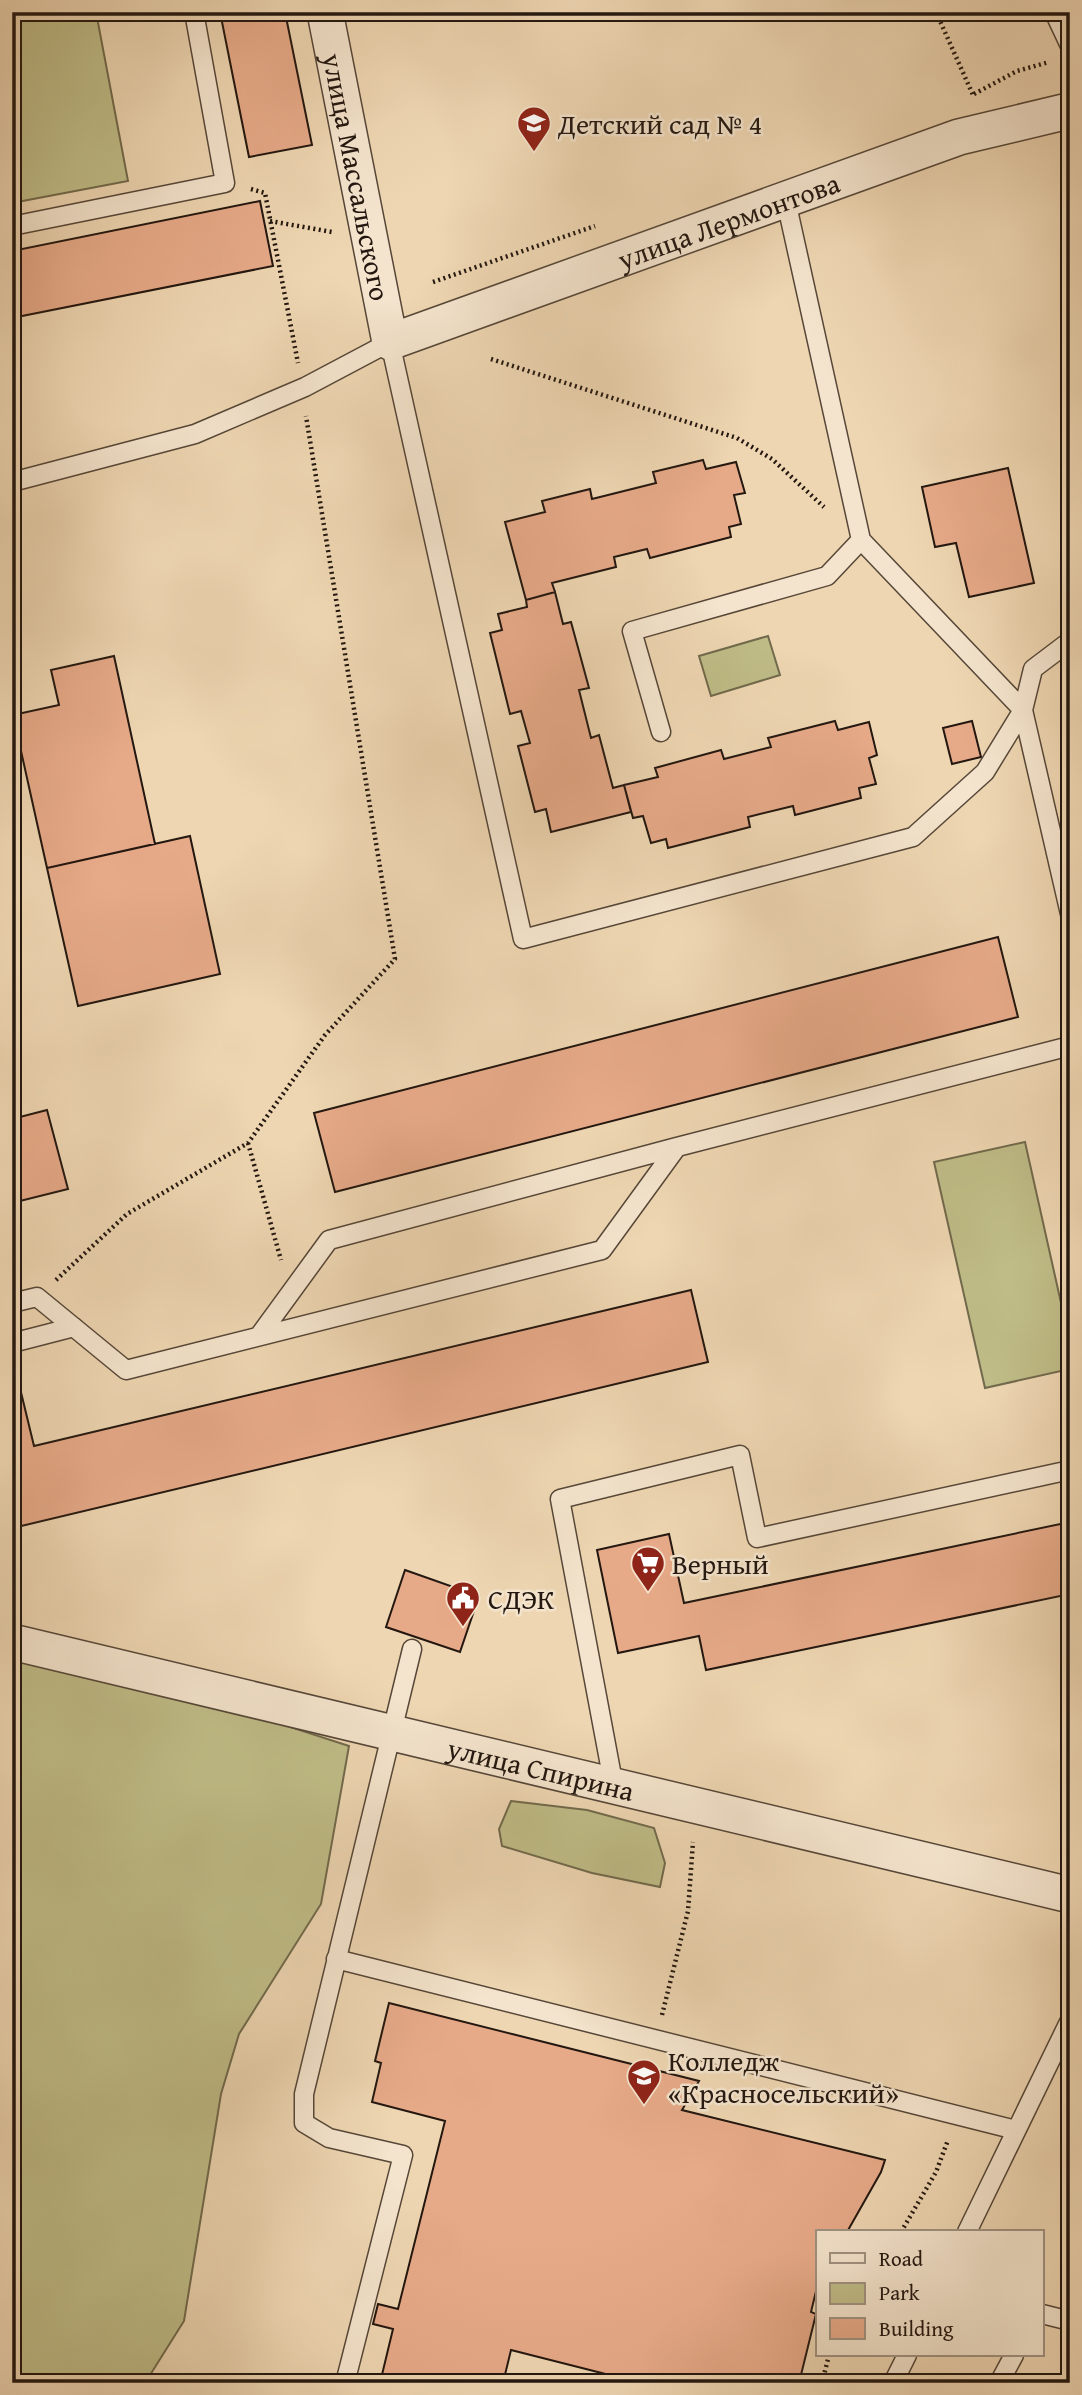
<svg xmlns="http://www.w3.org/2000/svg" width="1082" height="2395" viewBox="0 0 1082 2395" font-family="'Gentium Book Plus',serif">
  <rect width="100%" height="100%" fill="#eed6b2"/>
  <filter id="stains"><feTurbulence type="fractalNoise" baseFrequency=".00286" numOctaves="4"/><feColorMatrix values="0 0 0 0 .2 0 0 0 0 .09 0 0 0 0 .02 0 0 0 .5 -.17"/></filter>
  <radialGradient id="worn" r=".72"><stop offset=".6" stop-color="#630" stop-opacity="0"/><stop offset="1" stop-color="#630" stop-opacity=".3"/></radialGradient>
  <path fill="#bfbc87" stroke="#716a4c" stroke-width="2" d="M 12,12 L 96,12 L 128,181 L 12,203 Z
    M 768,636 L 780,675 L 711,696 L 699,656 Z
    M 1025,1142 L 1070,1343 L 1070,1369 L 985,1388 L 934,1162 Z
    M 12,1656 L 253,1715 L 349,1746 L 321,1904 L 239,2034 L 221,2094 L 184,2321 L 145,2383 L 12,2383 Z
    M 511,1801 L 587,1810 L 654,1828 L 665,1863 L 660,1887 L 592,1873 L 502,1846 L 499,1829 Z"/>
  <path fill="#e7aa89" stroke="#231710" stroke-width="2" d="M 220,12 L 285,12 L 312,145 L 249,157 Z
    M 260,201 L 273,266 L 12,318 L 12,251 Z
    M 703,460 L 706,469 L 736,462 L 745,493 L 734,495 L 741,524 L 729,527 L 731,537 L 650,558 L 647,549 L 614,557 L 616,567 L 552,583 L 555,592 L 526,600 L 505,522 L 545,512 L 542,501 L 590,489 L 592,499 L 656,483 L 653,472 Z
    M 1008,468 L 1034,583 L 969,597 L 956,543 L 935,547 L 922,487 Z
    M 555,592 L 563,624 L 571,622 L 589,688 L 579,690 L 591,738 L 599,735 L 613,788 L 624,785 L 631,812 L 551,832 L 546,809 L 535,812 L 518,746 L 530,743 L 521,711 L 510,714 L 490,633 L 502,630 L 498,614 L 527,607 L 526,600 Z
    M 114,656 L 155,844 L 47,868 L 13,715 L 59,705 L 51,670 Z
    M 835,721 L 838,730 L 869,722 L 877,755 L 869,758 L 876,784 L 859,788 L 861,798 L 795,815 L 793,806 L 748,817 L 750,827 L 668,848 L 666,839 L 651,843 L 643,816 L 633,818 L 624,785 L 658,777 L 655,768 L 721,750 L 724,759 L 771,747 L 768,738 Z
    M 972,721 L 981,757 L 952,764 L 943,728 Z
    M 190,836 L 220,974 L 78,1006 L 47,868 Z
    M 998,937 L 1018,1017 L 335,1192 L 314,1113 Z
    M 47,1110 L 68,1189 L 12,1203 L 12,1119 Z
    M 691,1290 L 708,1362 L 17,1527 L 12,1507 L 12,1381 L 18,1380 L 34,1446 Z
    M 1070,1522 L 1070,1594 L 706,1670 L 699,1636 L 618,1653 L 597,1550 L 669,1534 L 684,1603 Z
    M 405,1570 L 479,1596 L 460,1652 L 386,1627 Z
    M 389,2003 L 699,2081 L 682,2110 L 885,2160 L 881,2172 L 847,2232 L 818,2232 L 818,2283 L 811,2312 L 816,2314 L 799,2383 L 641,2383 L 511,2350 L 503,2383 L 380,2383 L 393,2329 L 373,2324 L 378,2304 L 398,2309 L 445,2121 L 372,2102 L 381,2063 L 375,2061 Z"/>
  <g fill="none" stroke-linecap="round" stroke-linejoin="round">
    <g stroke="#564738" stroke-width="21">
      <path id="lane" d="M 1054,12 L 1070,46
        M 786,201 L 861,540 L 1023,710 L 1070,914
        M 12,226 L 225,183 L 194,12
        M 12,482 L 195,434 L 305,387 L 390,342 L 523,939 L 913,837 L 985,772 L 1023,710 L 1033,669 L 1070,641
        M 661,732 L 632,631 L 827,576 L 861,540
        M 12,1303 L 37,1297 L 126,1370 L 602,1250 L 677,1147 L 1070,1046
        M 259,1336 L 329,1240 L 677,1147
        M 12,1343 L 74,1327
        M 614,1787 L 560,1499 L 740,1455 L 757,1538 L 1070,1470
        M 336,1959 L 1016,2130
        M 967,2232 L 1070,2020
        M 1042,2314 L 1070,2321
        M 345,2383 L 403,2155 L 329,2138 L 304,2123 L 304,2094 L 412,1649
        M 893,2383 L 907,2355
        M 999,2383 L 1014,2355"/>
    </g>
    <g stroke="#564738" stroke-width="38">
      <g id="street">
        <path id="s1" d="M 325,12 L 390,342 L 959,137 L 1068,111 L 1070,113"/>
        <path id="s2" d="M 12,1642 L 1070,1895"/>
      </g>
    </g>
    <path stroke="#231710" stroke-width="4.5" stroke-dasharray="2 3.5" stroke-linecap="butt" d="M 936,12 L 973,95
      M 974,94 L 1017,71 L 1049,62
      M 251,189 L 265,193 L 298,363
      M 270,221 L 332,232
      M 433,282 L 595,226
      M 491,359 L 737,438 L 772,459 L 824,507
      M 248,1143 L 281,1260
      M 56,1280 L 127,1214 L 248,1143 L 325,1035 L 395,959 L 306,416
      M 1066,1327 L 1070,1326
      M 662,2015 L 688,1911 L 693,1842
      M 901,2232 L 936,2172 L 948,2140
      M 822,2383 L 829,2355"/>
    <use href="#lane" stroke="#f4e4cd" stroke-width="18"/>
    <use href="#street" stroke="#f4e4cd" stroke-width="35"/>
  </g>
  <defs>
    <g id="school-pin" transform="scale(1.75)"><path d="M0 17L-7.5 6A9.5 9.5 0 1 1 7.5 6Z" fill="#8f2418" stroke="#f4e4cd"/><path d="M0-5L7-2L0 1L-7-2ZM-4 1L0 2.5L4 1V4Q0 6-4 4Z" fill="#fff"/></g>
    <g id="supermarket-pin" transform="scale(1.75)"><path d="M0 17L-7.5 6A9.5 9.5 0 1 1 7.5 6Z" fill="#8f2418" stroke="#f4e4cd"/><path d="M-6-5.5h2.5l.6 2H6L4.5 2H-2.5L-4.4-4H-6ZM-1.5 3.2a1.3 1.3 0 1 0 .1 0ZM3 3.2a1.3 1.3 0 1 0 .1 0Z" fill="#fff"/></g>
    <g id="civic-pin" transform="scale(1.75)"><path d="M0 17L-7.5 6A9.5 9.5 0 1 1 7.5 6Z" fill="#8f2418" stroke="#f4e4cd"/><path d="M-.6-6.5H3V-4.5H.6V-3L4-1V1h2V6H-6V1h2V-1L-.6-3ZM-1.2 2.5V6h2.4V2.5Z" fill="#fff"/></g>
    <g id="university-pin" transform="scale(1.75)"><path d="M0 17L-7.5 6A9.5 9.5 0 1 1 7.5 6Z" fill="#8f2418" stroke="#f4e4cd"/><path d="M0-5L7-2L0 1L-7-2ZM-4 1L0 2.5L4 1V4Q0 6-4 4Z" fill="#fff"/></g>
  </defs>
  <g fill-rule="evenodd">
    <use href="#school-pin" x="534" y="123"/>
    <use href="#supermarket-pin" x="648" y="1563"/>
    <use href="#civic-pin" x="463" y="1598"/>
    <use href="#university-pin" x="644" y="2076"/>
  </g>
  <g text-anchor="middle" dominant-baseline="central" stroke-width="5" stroke-linejoin="round" paint-order="stroke">
    <g font-size="28" fill="#231710" stroke="#f4e4cd" text-anchor="start">
      <text x="558" y="123">Детский сад № 4</text>
      <text x="672" y="1563">Верный</text>
      <text x="488" y="1598">СДЭК</text>
      <text x="668" y="2060">Колледж<tspan x="668" dy="32">«Красносельский»</tspan></text>
    </g>
    <g font-size="28" fill="#231710" stroke="#f4e4cd">
      <text stroke="none"><textPath href="#s1" startOffset="168">улица Массальского</textPath></text>
      <text stroke="none"><textPath href="#s1" startOffset="696">улица Лермонтова</textPath></text>
      <text stroke="none"><textPath href="#s2" startOffset="544">улица Спирина</textPath></text>
    </g>
  </g>
  <rect width="1082" height="2395" fill="none" stroke="#eed6b2" stroke-width="42"/>
  <rect x="14" y="14" width="1054" height="2367" fill="none" stroke="#231710" stroke-width="3.5"/>
  <rect x="21" y="21" width="1040" height="2353" fill="none" stroke="#231710" stroke-width="2"/>
  <rect x="816" y="2230" width="228" height="126" fill="#f4e4cd" stroke="#a09281" stroke-width="2"/>
  <rect x="830" y="2253" width="35" height="10" fill="#f4e4cd" stroke="#a09281" stroke-width="2"/>
  <text x="879" y="2266" font-size="21" fill="#231710">Road</text>
  <rect x="830" y="2283" width="35" height="21" fill="#bfbc87" stroke="#a09281" stroke-width="2"/>
  <text x="879" y="2300" font-size="21" fill="#231710">Park</text>
  <rect x="830" y="2318" width="35" height="21" fill="#e7aa89" stroke="#a09281" stroke-width="2"/>
  <text x="879" y="2336" font-size="21" fill="#231710">Building</text>
  <rect width="100%" height="100%" filter="url(#stains)"/>
  <rect width="100%" height="100%" fill="url(#worn)"/>
</svg>
